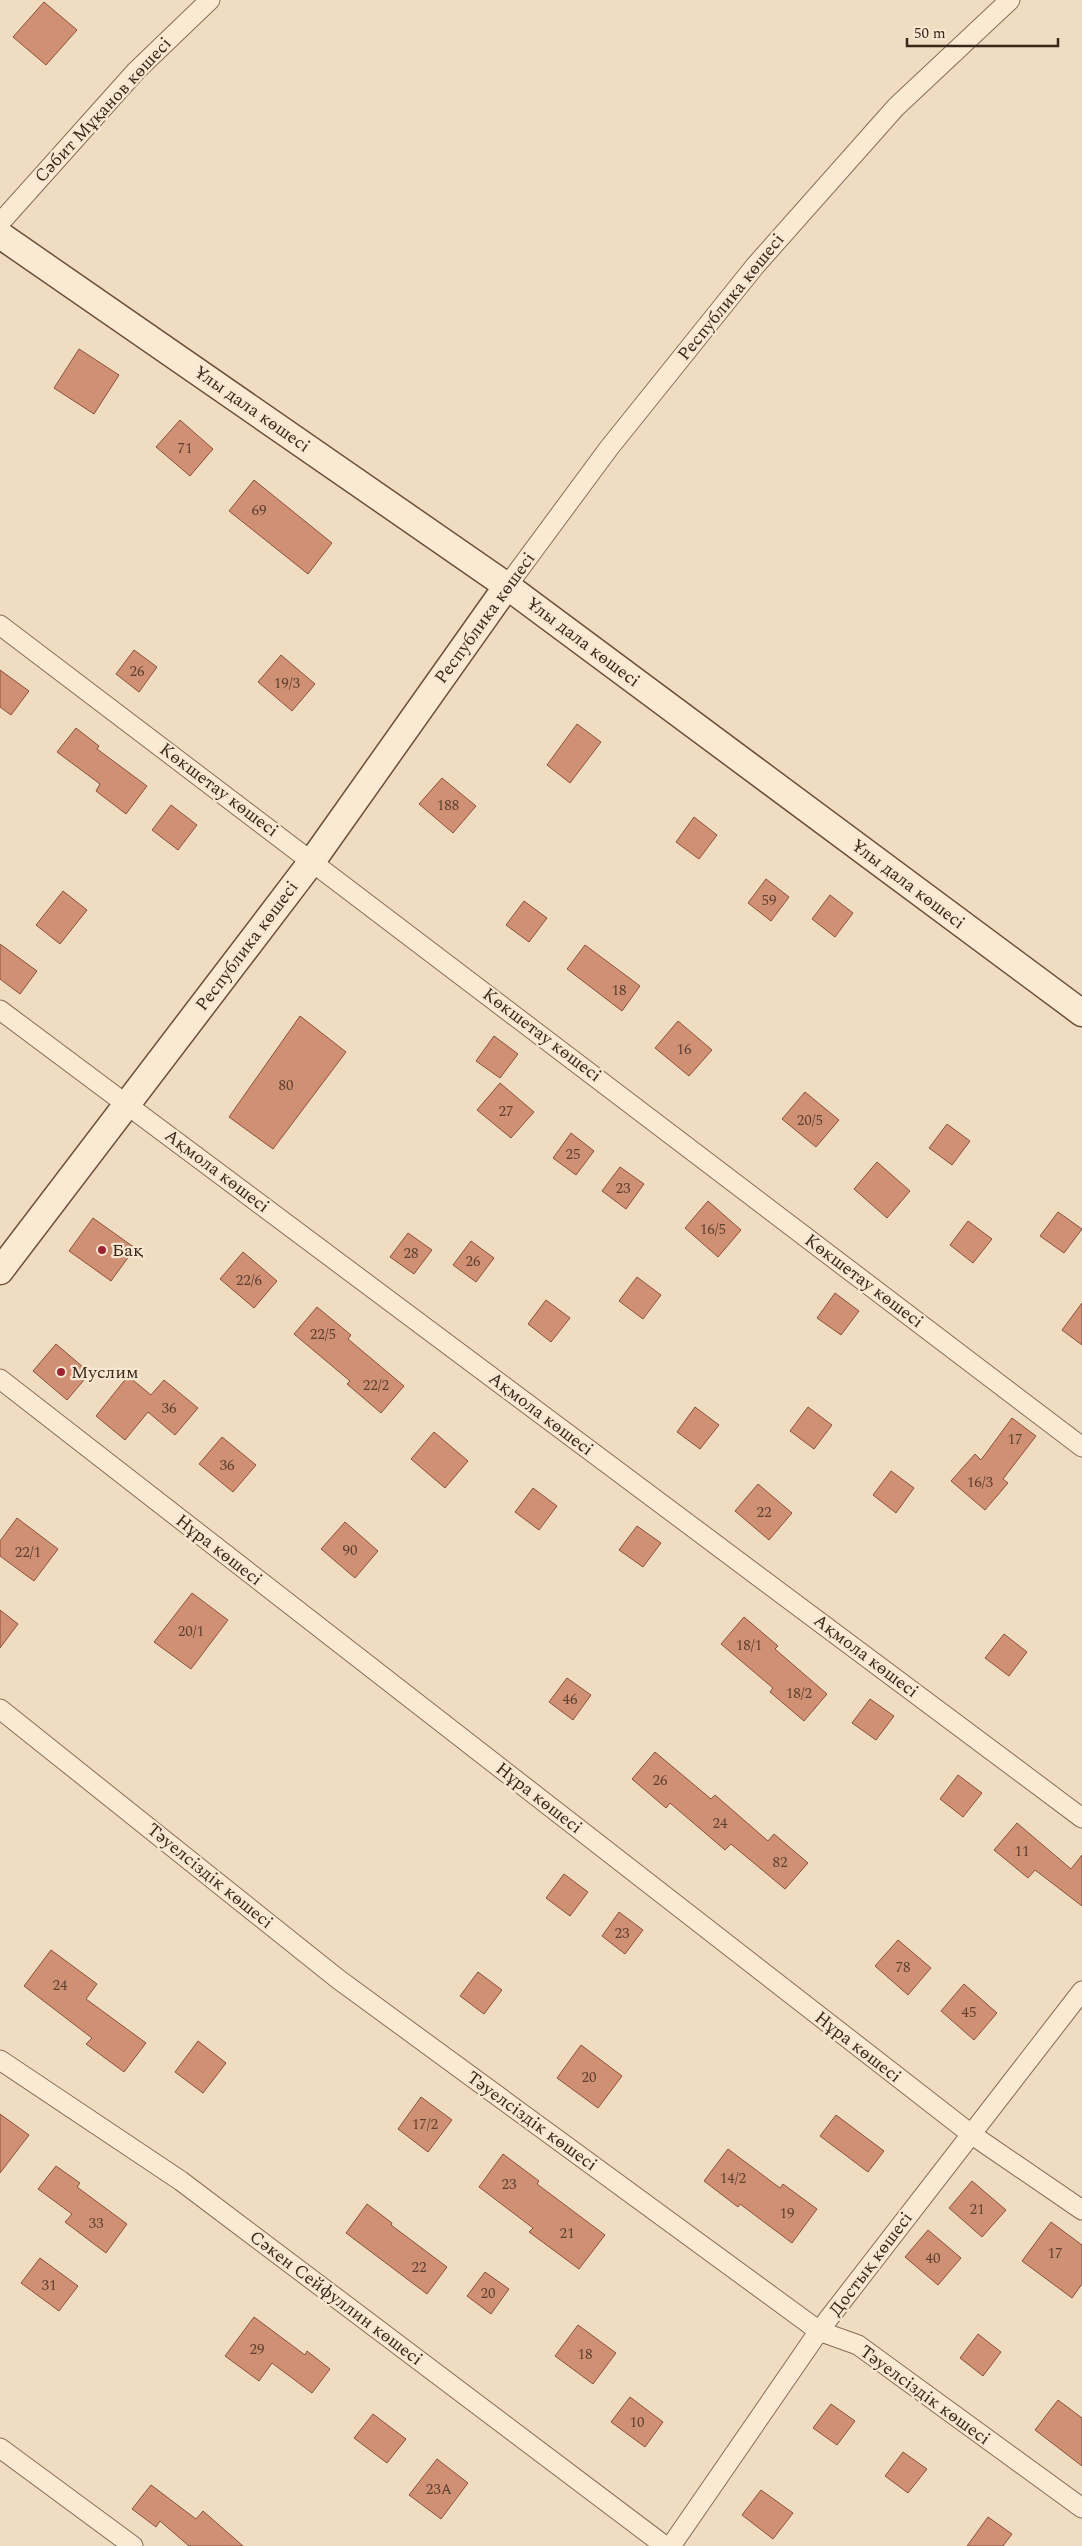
<svg xmlns="http://www.w3.org/2000/svg" width="1082" height="2546" viewBox="0 0 1082 2546" font-family="Spectral,serif">
  <rect width="100%" height="100%" fill="#f0dcc0"/>
  <path fill="#d09074" stroke="#8a523c" d="M 44,2 L 77,30 L 46,65 L 13,37 Z
    M 79,349 L 119,375 L 94,414 L 54,388 Z
    M 180,420 L 213,449 L 190,476 L 156,447 Z
    M 254,480 L 332,543 L 308,574 L 229,511 Z
    M 134,650 L 157,667 L 139,692 L 116,674 Z
    M 281,655 L 315,684 L 292,711 L 258,682 Z
    M 0,670 L 29,691 L 11,715 L 0,707 Z
    M 577,724 L 601,742 L 570,783 L 547,765 Z
    M 76,728 L 99,746 L 97,749 L 147,786 L 126,814 L 96,791 L 100,784 L 57,752 Z
    M 442,778 L 476,806 L 453,833 L 419,804 Z
    M 171,805 L 197,825 L 178,850 L 152,830 Z
    M 694,817 L 717,835 L 699,859 L 676,842 Z
    M 766,879 L 789,897 L 771,921 L 748,903 Z
    M 63,891 L 87,910 L 60,944 L 36,925 Z
    M 830,895 L 853,913 L 835,937 L 812,919 Z
    M 524,901 L 547,918 L 529,942 L 506,925 Z
    M 0,944 L 37,971 L 20,994 L 0,979 Z
    M 585,945 L 640,986 L 622,1011 L 567,969 Z
    M 300,1016 L 346,1052 L 273,1149 L 229,1117 Z
    M 678,1021 L 712,1050 L 689,1076 L 655,1048 Z
    M 494,1036 L 518,1054 L 500,1078 L 476,1061 Z
    M 500,1083 L 534,1112 L 511,1138 L 477,1110 Z
    M 805,1092 L 839,1120 L 816,1147 L 782,1119 Z
    M 947,1124 L 970,1141 L 952,1165 L 929,1148 Z
    M 571,1133 L 594,1151 L 576,1175 L 553,1158 Z
    M 877,1162 L 910,1191 L 887,1218 L 854,1189 Z
    M 620,1167 L 644,1184 L 626,1209 L 602,1191 Z
    M 708,1201 L 741,1230 L 718,1257 L 685,1228 Z
    M 1058,1212 L 1082,1229 L 1064,1253 L 1040,1236 Z
    M 93,1218 L 135,1248 L 111,1281 L 69,1251 Z
    M 968,1221 L 992,1239 L 973,1263 L 950,1245 Z
    M 408,1233 L 432,1250 L 414,1274 L 390,1257 Z
    M 471,1241 L 494,1258 L 476,1282 L 453,1265 Z
    M 243,1252 L 277,1281 L 254,1308 L 220,1279 Z
    M 637,1277 L 661,1295 L 643,1319 L 619,1301 Z
    M 835,1293 L 859,1311 L 841,1335 L 817,1318 Z
    M 546,1300 L 570,1318 L 551,1342 L 528,1324 Z
    M 1082,1303 L 1082,1345 L 1062,1330 Z
    M 317,1307 L 351,1335 L 348,1339 L 404,1386 L 381,1413 L 347,1384 L 350,1381 L 294,1334 Z
    M 56,1344 L 90,1373 L 67,1400 L 33,1371 Z
    M 128,1376 L 151,1395 L 164,1380 L 198,1408 L 175,1435 L 148,1412 L 125,1440 L 96,1416 Z
    M 695,1407 L 719,1425 L 700,1449 L 677,1432 Z
    M 808,1407 L 832,1425 L 814,1449 L 790,1431 Z
    M 1012,1418 L 1036,1436 L 1003,1479 L 1008,1483 L 985,1510 L 951,1481 L 975,1454 L 981,1460 Z
    M 434,1432 L 468,1461 L 445,1488 L 411,1459 Z
    M 222,1437 L 256,1465 L 233,1492 L 199,1464 Z
    M 891,1471 L 914,1488 L 896,1513 L 873,1495 Z
    M 758,1484 L 792,1513 L 769,1540 L 735,1511 Z
    M 533,1488 L 557,1506 L 539,1530 L 515,1512 Z
    M 17,1518 L 58,1549 L 34,1581 L 0,1556 L 0,1541 Z
    M 345,1522 L 378,1551 L 355,1578 L 321,1549 Z
    M 637,1526 L 661,1543 L 643,1567 L 619,1550 Z
    M 192,1593 L 228,1620 L 191,1669 L 154,1642 Z
    M 0,1610 L 18,1624 L 0,1648 Z
    M 744,1617 L 778,1646 L 775,1649 L 827,1694 L 804,1721 L 770,1692 L 773,1688 L 721,1644 Z
    M 1004,1634 L 1027,1652 L 1009,1676 L 985,1658 Z
    M 567,1678 L 591,1695 L 573,1720 L 549,1702 Z
    M 870,1699 L 894,1716 L 876,1740 L 852,1723 Z
    M 655,1752 L 711,1799 L 715,1795 L 768,1841 L 774,1834 L 808,1863 L 785,1889 L 731,1844 L 725,1850 L 670,1803 L 666,1808 L 632,1779 Z
    M 958,1775 L 982,1793 L 963,1817 L 940,1799 Z
    M 1017,1823 L 1071,1869 L 1082,1855 L 1082,1906 L 1035,1870 L 1028,1878 L 994,1850 Z
    M 564,1874 L 588,1892 L 570,1916 L 546,1898 Z
    M 619,1912 L 643,1930 L 625,1954 L 602,1936 Z
    M 898,1940 L 931,1968 L 908,1995 L 875,1966 Z
    M 51,1950 L 97,1984 L 86,1999 L 146,2043 L 124,2072 L 86,2044 L 92,2038 L 24,1986 Z
    M 478,1972 L 502,1990 L 484,2014 L 460,1996 Z
    M 964,1984 L 997,2013 L 974,2040 L 941,2011 Z
    M 198,2041 L 226,2063 L 203,2093 L 175,2072 Z
    M 581,2045 L 622,2076 L 598,2108 L 557,2078 Z
    M 421,2097 L 452,2120 L 428,2152 L 398,2129 Z
    M 0,2114 L 29,2135 L 0,2173 Z
    M 836,2115 L 884,2151 L 868,2172 L 820,2136 Z
    M 728,2149 L 780,2188 L 783,2184 L 817,2209 L 792,2243 L 740,2204 L 738,2207 L 704,2181 Z
    M 503,2154 L 539,2181 L 537,2184 L 605,2235 L 579,2269 L 529,2232 L 533,2228 L 479,2187 Z
    M 56,2166 L 80,2183 L 77,2187 L 127,2224 L 106,2253 L 65,2222 L 72,2214 L 38,2189 Z
    M 972,2181 L 1006,2210 L 982,2237 L 949,2208 Z
    M 367,2204 L 392,2223 L 391,2225 L 447,2267 L 427,2294 L 346,2233 Z
    M 1051,2222 L 1082,2245 L 1082,2284 L 1072,2298 L 1022,2261 Z
    M 928,2230 L 961,2258 L 938,2285 L 905,2257 Z
    M 40,2258 L 78,2286 L 59,2311 L 21,2283 Z
    M 485,2272 L 509,2289 L 491,2314 L 467,2296 Z
    M 254,2317 L 305,2355 L 307,2351 L 330,2369 L 312,2393 L 272,2363 L 259,2381 L 225,2356 Z
    M 578,2325 L 616,2353 L 593,2384 L 555,2356 Z
    M 978,2334 L 1001,2352 L 983,2376 L 960,2358 Z
    M 630,2397 L 663,2422 L 645,2447 L 611,2422 Z
    M 1058,2400 L 1082,2418 L 1082,2466 L 1035,2430 Z
    M 831,2404 L 855,2421 L 837,2445 L 813,2428 Z
    M 373,2414 L 406,2439 L 387,2463 L 354,2438 Z
    M 903,2452 L 927,2469 L 908,2493 L 885,2476 Z
    M 437,2459 L 468,2483 L 441,2519 L 409,2495 Z
    M 151,2485 L 196,2519 L 203,2511 L 243,2546 L 189,2546 L 160,2521 L 156,2527 L 132,2509 Z
    M 761,2490 L 793,2513 L 773,2539 L 742,2515 Z
    M 988,2517 L 1012,2534 L 1003,2546 L 967,2546 Z"/>
  <g fill="none" stroke-linecap="round" stroke-linejoin="round">
    <g stroke="#8a6c57" stroke-width="21">
      <path id="street" d="M 0,223 L 136,71 L 210,0
        M 507,586 L 609,448 L 755,266 L 896,107 L 1010,0
        M 0,625 L 1082,1447
        M 0,1010 L 1082,1818
        M 0,1379 L 971,2134 L 1082,2210
        M 0,1709 L 338,1979 L 819,2331 L 858,2345 L 1082,2508
        M 0,2060 L 181,2181 L 665,2546
        M 0,2448 L 133,2546
        M 671,2546 L 819,2331 L 1082,1991"/>
    </g>
    <g stroke="#6c4e3a" stroke-width="29">
      <path id="secondary" d="M 0,235 L 507,586 L 1082,1013
        M 0,1271 L 313,860 L 507,586"/>
    </g>
    <use href="#street" stroke="#faead4" stroke-width="19"/>
    <use href="#secondary" stroke="#faead4" stroke-width="26"/>
  </g>
  <g fill="#9c2432" stroke="#f7e7d0" stroke-width="2">
    <circle cx="102" cy="1250" r="5"/>
    <circle cx="61" cy="1372" r="5"/>
  </g>
  <g text-anchor="middle" dominant-baseline="central" stroke-width="4.5" stroke-linejoin="round" paint-order="stroke">
    <g font-size="15" fill="#5f4132">
      <text x="185" y="448">71</text>
      <text x="259" y="510">69</text>
      <text x="137" y="671">26</text>
      <text x="287" y="683">19/3</text>
      <text x="448" y="805">188</text>
      <text x="769" y="900">59</text>
      <text x="619" y="990">18</text>
      <text x="684" y="1049">16</text>
      <text x="286" y="1085">80</text>
      <text x="506" y="1111">27</text>
      <text x="810" y="1120">20/5</text>
      <text x="573" y="1154">25</text>
      <text x="623" y="1188">23</text>
      <text x="713" y="1229">16/5</text>
      <text x="411" y="1253">28</text>
      <text x="473" y="1261">26</text>
      <text x="249" y="1280">22/6</text>
      <text x="323" y="1334">22/5</text>
      <text x="376" y="1385">22/2</text>
      <text x="169" y="1408">36</text>
      <text x="1015" y="1439">17</text>
      <text x="227" y="1465">36</text>
      <text x="980" y="1482">16/3</text>
      <text x="764" y="1512">22</text>
      <text x="350" y="1550">90</text>
      <text x="28" y="1552">22/1</text>
      <text x="191" y="1631">20/1</text>
      <text x="749" y="1645">18/1</text>
      <text x="799" y="1693">18/2</text>
      <text x="570" y="1699">46</text>
      <text x="660" y="1780">26</text>
      <text x="720" y="1823">24</text>
      <text x="1022" y="1851">11</text>
      <text x="780" y="1862">82</text>
      <text x="622" y="1933">23</text>
      <text x="903" y="1967">78</text>
      <text x="60" y="1985">24</text>
      <text x="969" y="2012">45</text>
      <text x="589" y="2077">20</text>
      <text x="425" y="2124">17/2</text>
      <text x="733" y="2178">14/2</text>
      <text x="509" y="2184">23</text>
      <text x="977" y="2209">21</text>
      <text x="787" y="2213">19</text>
      <text x="96" y="2223">33</text>
      <text x="567" y="2233">21</text>
      <text x="1055" y="2253">17</text>
      <text x="933" y="2258">40</text>
      <text x="419" y="2267">22</text>
      <text x="49" y="2285">31</text>
      <text x="488" y="2293">20</text>
      <text x="257" y="2349">29</text>
      <text x="585" y="2354">18</text>
      <text x="637" y="2422">10</text>
      <text x="439" y="2489">23А</text>
    </g>
    <g font-size="18" fill="#39271c" stroke="#f7e7d0">
      <text transform="translate(103 110) rotate(-47)">Сәбит Мұқанов көшесі</text>
      <text transform="translate(731 297) rotate(-51)">Республика көшесі</text>
      <text transform="translate(252 409) rotate(35)">Ұлы дала көшесі</text>
      <text transform="translate(485 618) rotate(-54)">Республика көшесі</text>
      <text transform="translate(583 642) rotate(37)">Ұлы дала көшесі</text>
      <text transform="translate(219 790) rotate(37)">Көкшетау көшесі</text>
      <text transform="translate(908 884) rotate(37)">Ұлы дала көшесі</text>
      <text transform="translate(247 946) rotate(-53)">Республика көшесі</text>
      <text transform="translate(542 1035) rotate(37)">Көкшетау көшесі</text>
      <text transform="translate(217 1171) rotate(37)">Ақмола көшесі</text>
      <text transform="translate(864 1281) rotate(37)">Көкшетау көшесі</text>
      <text transform="translate(541 1414) rotate(37)">Ақмола көшесі</text>
      <text transform="translate(219 1550) rotate(38)">Нұра көшесі</text>
      <text transform="translate(866 1656) rotate(37)">Ақмола көшесі</text>
      <text transform="translate(539 1798) rotate(38)">Нұра көшесі</text>
      <text transform="translate(210 1876) rotate(39)">Тәуелсіздік көшесі</text>
      <text transform="translate(858 2047) rotate(38)">Нұра көшесі</text>
      <text transform="translate(532 2121) rotate(36)">Тәуелсіздік көшесі</text>
      <text transform="translate(871 2264) rotate(-53)">Достық көшесі</text>
      <text transform="translate(336 2298) rotate(37)">Сәкен Сейфуллин көшесі</text>
      <text transform="translate(925 2395) rotate(36)">Тәуелсіздік көшесі</text>
    </g>
    <g font-size="18" fill="#39271c" stroke="#f7e7d0" text-anchor="start">
      <text x="112" y="1250">Бақ</text>
      <text x="71" y="1372">Муслим</text>
    </g>
  </g>
  <path d="M907 38v8h151v-8" fill="none" stroke="#39271c" stroke-width="2.5"/>
  <text x="914" y="38" font-size="15" fill="#39271c" stroke="#f7e7d0" stroke-width="4" paint-order="stroke">50 m</text>
</svg>
